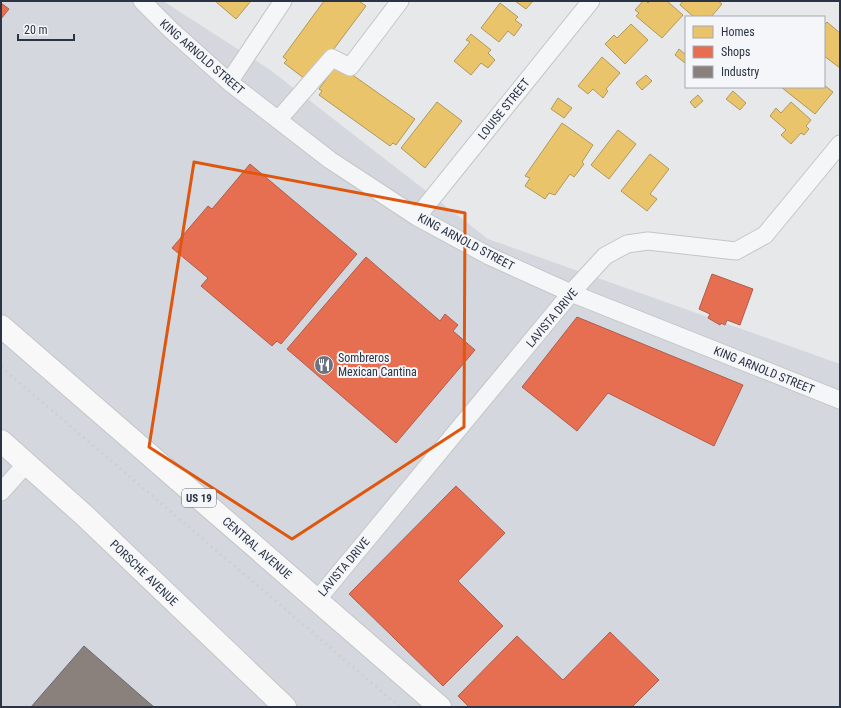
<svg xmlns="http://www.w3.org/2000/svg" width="841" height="708" viewBox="0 0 841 708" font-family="'Roboto Condensed',sans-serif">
  <rect width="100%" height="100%" fill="#e6e8ea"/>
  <path fill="#d4d7dd" d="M 1,1 L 163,1 L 269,69 L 488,239 L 840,364 L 840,707 L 1,707 Z"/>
  <path fill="#e9c46a" stroke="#b0995f" d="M 215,1 L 251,1 L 236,19 Z
    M 324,1 L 359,1 L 366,6 L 309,82 L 284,63 L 287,60 L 283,57 Z
    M 515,1 L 533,1 L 526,9 Z
    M 643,1 L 646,1 L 648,3 L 650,1 L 667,1 L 683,15 L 662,38 L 636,16 L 639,13 L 635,10 Z
    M 681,1 L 718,1 L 722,4 L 711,17 L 694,17 L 680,5 L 682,2 Z
    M 500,3 L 518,17 L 515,20 L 522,25 L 514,36 L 508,31 L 499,42 L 481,28 Z
    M 827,22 L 840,33 L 840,68 L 824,56 L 824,25 Z
    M 631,24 L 648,40 L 625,64 L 605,44 L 614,35 L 617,38 Z
    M 471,34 L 491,50 L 488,53 L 495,60 L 488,68 L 481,63 L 471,75 L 454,61 L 470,42 L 466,40 Z
    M 679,49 L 686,55 L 685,63 L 675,55 Z
    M 602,57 L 620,73 L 606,89 L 608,91 L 603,98 L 593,89 L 588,94 L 578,86 Z
    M 337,64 L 415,119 L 396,145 L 393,143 L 390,146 L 319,95 L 322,91 L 319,89 Z
    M 646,75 L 652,81 L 642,90 L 636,83 Z
    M 824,85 L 833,92 L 815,114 L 781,87 L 824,87 Z
    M 733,91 L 746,103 L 740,110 L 726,99 Z
    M 698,95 L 703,101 L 695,108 L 690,102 Z
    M 558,98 L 572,108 L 564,118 L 551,109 Z
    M 437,102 L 462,121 L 425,168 L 401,148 Z
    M 791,102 L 811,120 L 806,126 L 809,129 L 804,135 L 801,133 L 791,144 L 781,135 L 786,130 L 770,116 L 776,108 L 781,113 Z
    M 562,123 L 593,145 L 582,162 L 584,164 L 574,177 L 570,174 L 555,195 L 549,193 L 545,199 L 525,186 L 530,178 L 525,176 Z
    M 618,130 L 636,144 L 609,179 L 591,165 Z
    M 650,154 L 669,169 L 650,194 L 657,199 L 647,211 L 621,191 Z"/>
  <path fill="#e76f51" stroke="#af5d4d" d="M 1,3 L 9,9 L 1,19 Z
    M 250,164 L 357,254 L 281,344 L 277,341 L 272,346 L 201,286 L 208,278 L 172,248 L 208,206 L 212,209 Z
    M 366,257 L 440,321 L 445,314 L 458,325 L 453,331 L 475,350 L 396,443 L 287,349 Z
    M 712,274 L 753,289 L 740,325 L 727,320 L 725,325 L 721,323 L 720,325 L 708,318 L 710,314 L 699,309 Z
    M 577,317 L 743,385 L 714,446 L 608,393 L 577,431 L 522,387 Z
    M 456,486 L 505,533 L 458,581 L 503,626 L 443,686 L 349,594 Z
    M 610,632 L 659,680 L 632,707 L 469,707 L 458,696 L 517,636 L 563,680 Z"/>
  <path fill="#8a817c" stroke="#6e6a6c" d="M 84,646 L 148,702 L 154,707 L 31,707 Z"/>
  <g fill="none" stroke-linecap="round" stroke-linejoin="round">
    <g stroke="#c4c6c8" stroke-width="19">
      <path id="street" d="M 142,1 L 171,30 L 229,82 L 330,160 L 417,217 L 489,256 L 571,293 L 840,400
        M 229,82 L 283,1
        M 278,120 L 332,58 L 350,67 L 400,1
        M 417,217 L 591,1
        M 1,492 L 26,464
        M 317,600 L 571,293 L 605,256 L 627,244 L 648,241 L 736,251 L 765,235 L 840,144"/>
    </g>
    <g stroke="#c4c6c8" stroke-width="24">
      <path id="secondary" d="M 1,441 L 85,516 L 285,707"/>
    </g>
    <g stroke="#c2c5c8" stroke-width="24">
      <path id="primary" d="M 1,326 L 440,707"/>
    </g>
    <use href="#street" stroke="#f5f6f7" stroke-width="17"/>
    <use href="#secondary" stroke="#f8f8f8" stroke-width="22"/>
    <use href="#primary" stroke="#f8f8f8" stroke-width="22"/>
    <path stroke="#cecfd2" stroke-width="3" stroke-dasharray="2 4" stroke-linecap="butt" d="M 1,367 L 400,707"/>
  </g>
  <path fill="none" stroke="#df570f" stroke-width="3" stroke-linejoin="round" d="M 194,162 L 465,213 L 464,427 L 292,539 L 149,447 Z"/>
  <defs>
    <g id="restaurant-disc" transform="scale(1)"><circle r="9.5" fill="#6c737f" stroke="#f4f6f9"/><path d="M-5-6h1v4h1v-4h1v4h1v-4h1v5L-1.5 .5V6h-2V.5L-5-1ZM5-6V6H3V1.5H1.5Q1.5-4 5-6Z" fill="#fff"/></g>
  </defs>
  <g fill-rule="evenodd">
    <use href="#restaurant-disc" x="324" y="365"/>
  </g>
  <g text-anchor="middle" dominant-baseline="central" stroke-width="4" stroke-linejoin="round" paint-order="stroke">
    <rect fill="#f4f6f9" stroke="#676e7b" stroke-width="1" x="182" y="489" width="34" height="18" rx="3"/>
    <g font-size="11" font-weight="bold" fill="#2b3445">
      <text x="199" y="498">US 19</text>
    </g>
    <g font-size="12" fill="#2b3445" stroke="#f4f6f9">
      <text transform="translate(202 57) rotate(41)">KING ARNOLD STREET</text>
      <text transform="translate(504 109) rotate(-51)">LOUISE STREET</text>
      <text transform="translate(466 242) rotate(28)">KING ARNOLD STREET</text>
      <text transform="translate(552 318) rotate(-50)">LAVISTA DRIVE</text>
      <text transform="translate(764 370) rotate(22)">KING ARNOLD STREET</text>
      <text transform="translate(257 548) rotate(41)">CENTRAL AVENUE</text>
      <text transform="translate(344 567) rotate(-50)">LAVISTA DRIVE</text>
      <text transform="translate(144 573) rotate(44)">PORSCHE AVENUE</text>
    </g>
    <g font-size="12" fill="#2b3445" stroke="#f4f6f9" text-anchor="start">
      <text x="338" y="358">Sombreros<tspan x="338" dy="14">Mexican Cantina</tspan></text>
    </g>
  </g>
  <rect width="841" height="708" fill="none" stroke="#2b3445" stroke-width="4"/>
  <rect x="685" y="16" width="140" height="72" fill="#f4f6f9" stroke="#a4a8b1"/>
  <rect x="693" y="26" width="20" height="12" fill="#e9c46a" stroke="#a4a8b1"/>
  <text x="721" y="36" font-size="12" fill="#2b3445">Homes</text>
  <rect x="693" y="46" width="20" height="12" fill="#e76f51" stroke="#a4a8b1"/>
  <text x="721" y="56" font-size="12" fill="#2b3445">Shops</text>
  <rect x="693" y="66" width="20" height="12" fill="#8a817c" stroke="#a4a8b1"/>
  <text x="721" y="76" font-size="12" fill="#2b3445">Industry</text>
  <path d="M18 34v6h56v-6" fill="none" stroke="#2b3445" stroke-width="2"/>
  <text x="24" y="34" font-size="12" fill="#2b3445" stroke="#f4f6f9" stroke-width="3" paint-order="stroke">20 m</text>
</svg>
